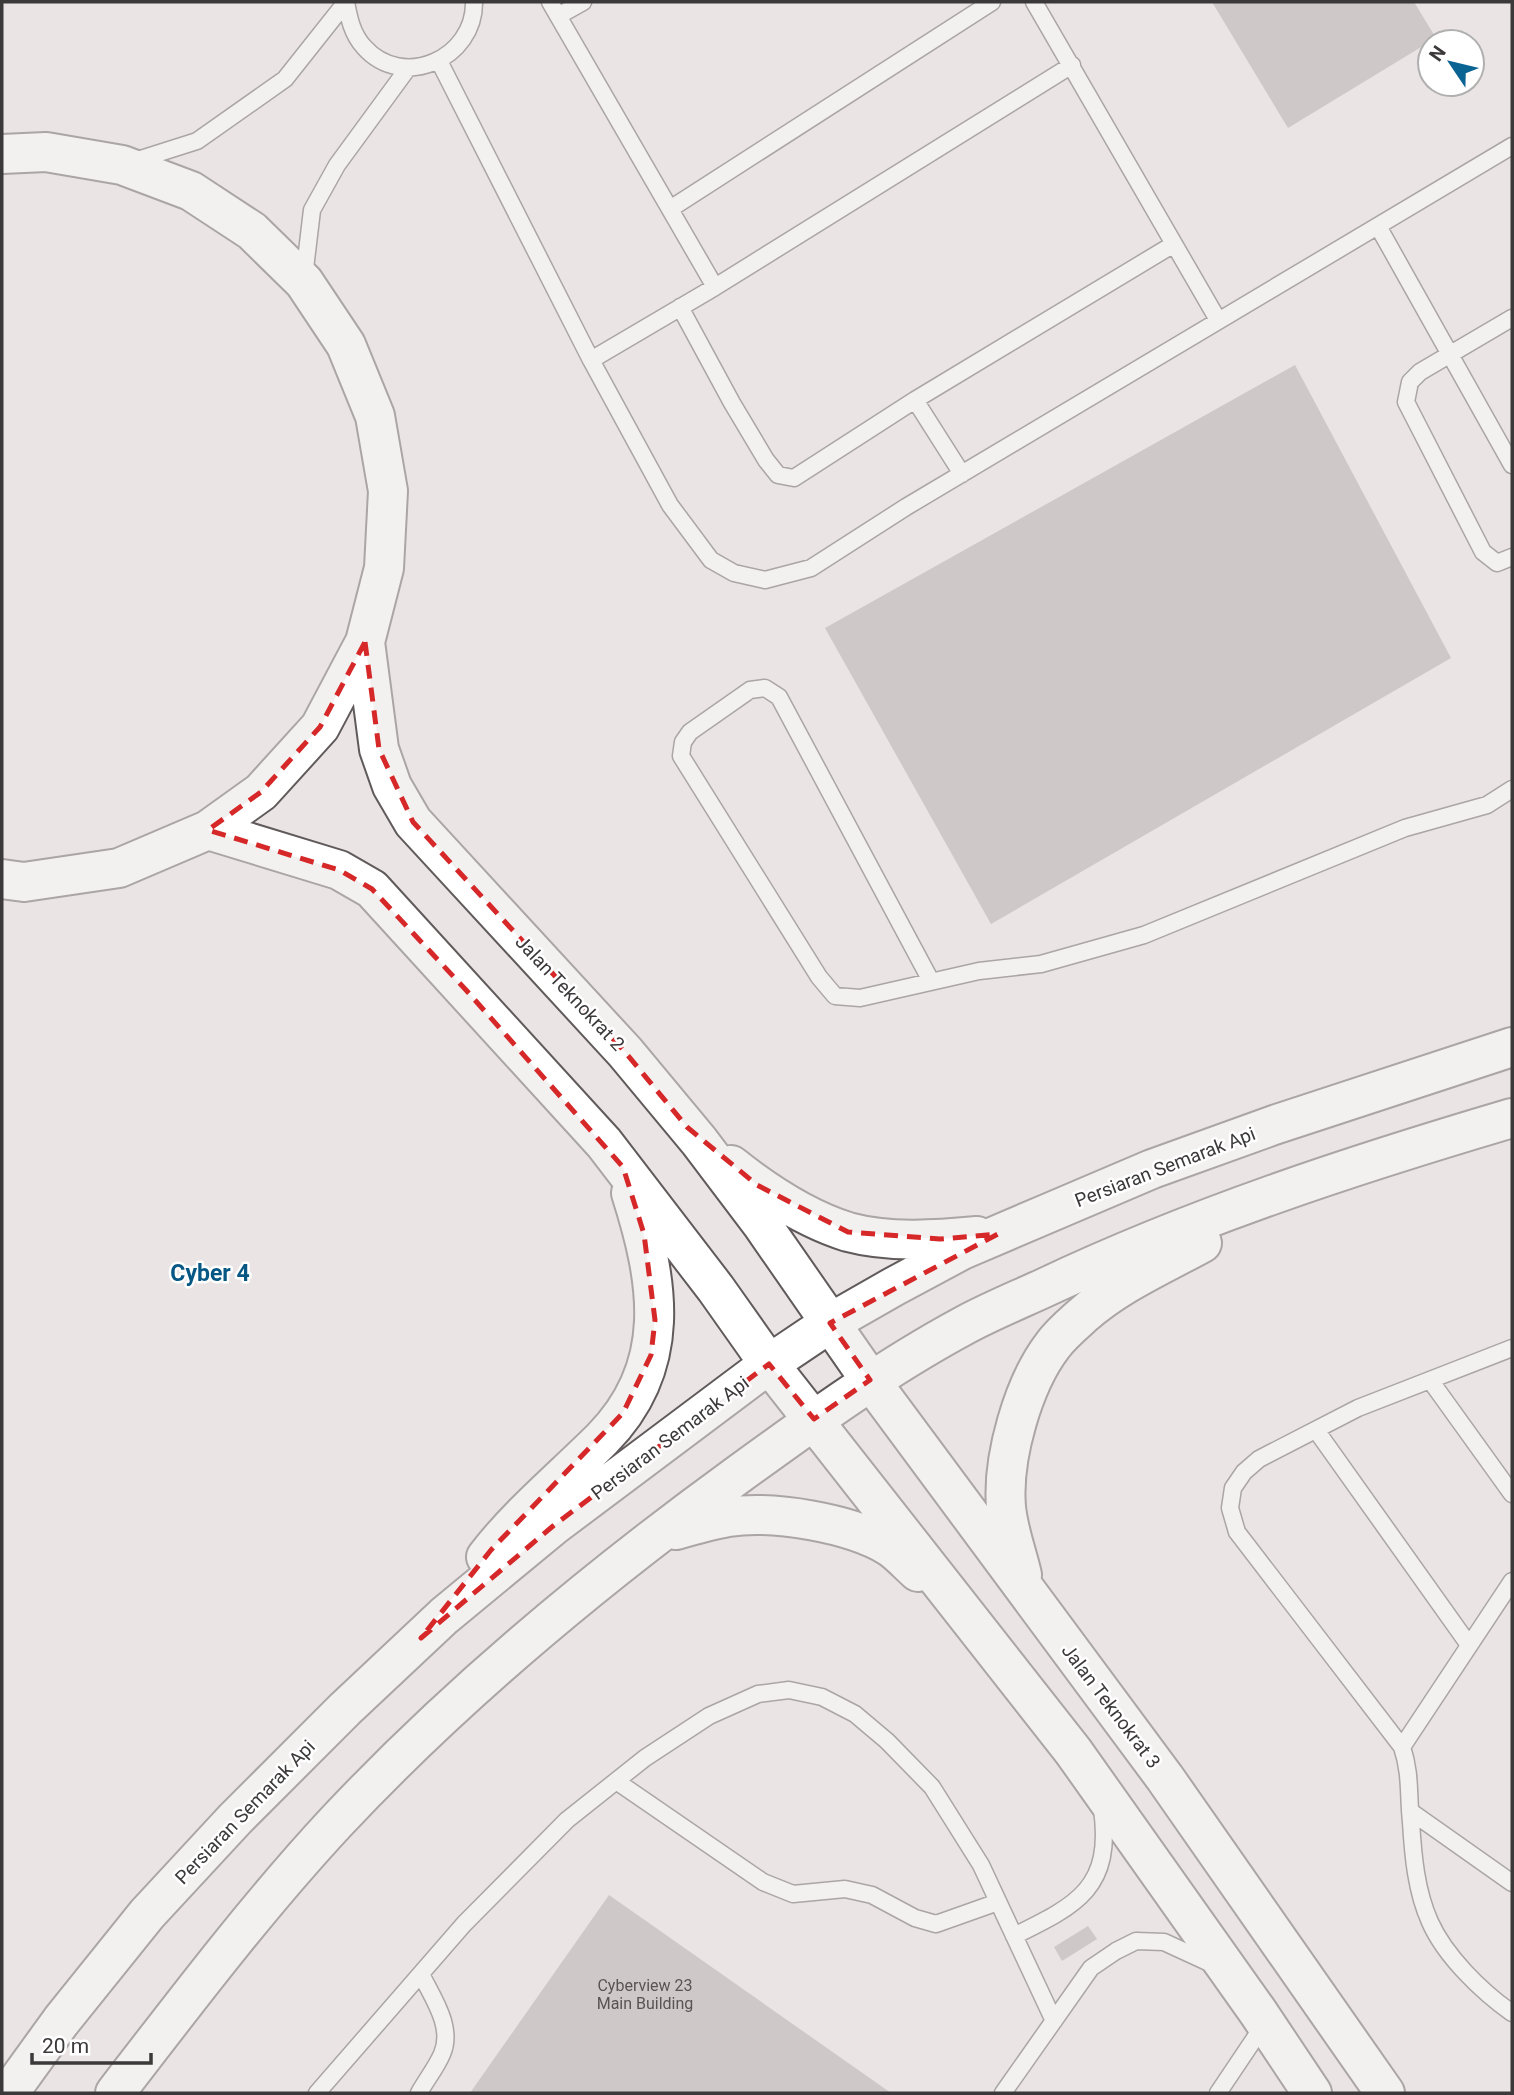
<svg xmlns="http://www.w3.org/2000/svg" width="1514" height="2095" viewBox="0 0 1514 2095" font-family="Roboto,sans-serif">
  <rect width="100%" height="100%" fill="#eae4e4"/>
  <path fill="#ada7a8" d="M 1212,2 L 1414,2 L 1436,38 L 1288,128 Z
    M 1295,365 L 1451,658 L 991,924 L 825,628 Z
    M 609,1895 L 891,2093 L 470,2093 Z
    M 1088,1926 L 1097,1939 L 1062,1961 L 1054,1947 Z"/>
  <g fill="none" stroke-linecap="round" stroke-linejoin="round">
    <g stroke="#605a5b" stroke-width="19">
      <path id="lane" d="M 346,2 C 349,18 352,34 364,47 C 403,91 475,58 474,2
        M 550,2 L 715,287
        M 1034,2 L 1218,320
        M 558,16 L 583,2
        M 439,61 L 591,360 L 670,505 L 711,560 L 734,573 L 765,580 L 811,568 L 906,507 L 1512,146
        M 131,162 L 197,141 L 285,79 L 346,2
        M 670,209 L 992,2
        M 1379,228 L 1512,465
        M 304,277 L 312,210 L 337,165 L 408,68
        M 680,307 L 732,403 L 766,460 L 778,475 L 794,478 L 915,400 L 1174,244
        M 1512,318 L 1420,372 L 1410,382 L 1406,402 L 1483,552 L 1497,563 L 1512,557
        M 591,360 L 715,287 L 1072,65
        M 915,400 L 962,474
        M 931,981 L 779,697 L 765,688 L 750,690 L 690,732 L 683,742 L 681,756 L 819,977 L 835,996 L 860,998 L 979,971 L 1041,964 L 1144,935 L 1405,828 L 1487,805 L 1512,789
        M 1512,1348 L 1358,1408 L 1259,1459 L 1244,1472 L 1233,1488 L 1230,1508 L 1237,1532 L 1402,1747 C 1411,1774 1408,1794 1411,1822 C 1413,1855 1416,1891 1430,1922 C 1445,1956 1482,1992 1512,2013
        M 1430,1380 L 1512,1494
        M 1316,1430 L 1469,1645
        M 1402,1747 L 1512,1581
        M 616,1781 L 763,1882 L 793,1894 L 845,1889 L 872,1895 L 915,1918 L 936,1924 L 998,1902
        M 1410,1811 L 1512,1883
        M 1014,1936 C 1077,1905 1113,1888 1102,1809
        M 317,2093 L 464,1924 L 567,1820 L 645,1758 L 709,1716 L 758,1694 L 789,1690 L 822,1697 L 855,1714 L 887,1741 L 932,1787 L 981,1865 L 1054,2021
        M 419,2093 C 426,2080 436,2068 442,2054 C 454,2027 432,1997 421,1974
        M 1003,2093 L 1091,1968 L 1116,1951 L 1136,1941 L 1164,1942 L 1214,1965
        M 1218,2093 L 1265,2023"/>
    </g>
    <g stroke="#605a5b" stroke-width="42">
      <path id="secondary" d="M 2,154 L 46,152 L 122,165 L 191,191 L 252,231 L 304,282 L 346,345 L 375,416 L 388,491 L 384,568 L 365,642 L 320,727 L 261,792 L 208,830 L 119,868 L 24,882 L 2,879
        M 365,642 L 379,749 L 392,786 L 413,822 L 625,1052 L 699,1141 L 761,1223 L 870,1380 L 1165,1778 L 1385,2093
        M 208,830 L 339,870 L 372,889 L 604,1143 L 716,1289 L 769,1364 L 1073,1751 L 1258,2012 L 1312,2093
        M 731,1165 C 765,1192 806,1219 848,1232 C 889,1243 935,1240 977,1236
        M 676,1530 C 693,1525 711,1520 728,1517 C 773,1510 851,1523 890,1547 C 900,1554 909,1564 918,1572
        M 486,1557 C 520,1513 563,1478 602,1439 C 674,1366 659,1281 631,1193
        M 1022,1575 C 1017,1553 1008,1530 1006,1507 C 1002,1458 1023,1384 1053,1345 C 1061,1334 1073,1324 1083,1315 C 1118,1284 1162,1265 1202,1243
        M 9,2093 L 61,2021 L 147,1914 L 235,1819 L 345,1709 L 444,1616 L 553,1526 L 769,1364 L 830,1323 L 893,1287 L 962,1250 L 1044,1215 L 1152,1169 L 1274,1125 L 1512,1047
        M 115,2093 C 186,2001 257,1907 336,1822 C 457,1693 596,1578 739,1474 C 812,1421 885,1368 965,1325 C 991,1311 1018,1300 1044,1288 C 1194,1217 1353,1165 1512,1118"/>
    </g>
    <use href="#lane" stroke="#fff" stroke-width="16"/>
    <use href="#secondary" stroke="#fff" stroke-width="38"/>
  </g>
  <path d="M0 0H1514V2095H0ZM 365,642 L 379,749 L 413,822 L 625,1052 L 687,1127 L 757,1185 L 848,1232 L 940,1239 L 998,1234 L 830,1323 L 870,1380 L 814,1419 L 769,1364 L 553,1526 L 421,1638 L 491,1550 L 623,1413 L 651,1355 L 655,1320 L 644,1234 L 623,1167 L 466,990 L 372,889 L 339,870 L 208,830 L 261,792 L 320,727 Z" fill="#eae4e4" fill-opacity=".55" fill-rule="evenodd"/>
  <path fill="none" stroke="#d62828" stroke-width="5" stroke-dasharray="14 9" stroke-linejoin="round" d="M 365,642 L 379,749 L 413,822 L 625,1052 L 687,1127 L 757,1185 L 848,1232 L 940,1239 L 998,1234 L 830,1323 L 870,1380 L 814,1419 L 769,1364 L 553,1526 L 421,1638 L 491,1550 L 623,1413 L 651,1355 L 655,1320 L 644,1234 L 623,1167 L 466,990 L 372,889 L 339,870 L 208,830 L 261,792 L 320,727 Z"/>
  <g text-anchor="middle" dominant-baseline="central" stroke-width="5" stroke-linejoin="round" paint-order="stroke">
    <g font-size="16" fill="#585455">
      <text x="645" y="1985">Cyberview 23<tspan x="645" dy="18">Main Building</tspan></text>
    </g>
    <g font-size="19" fill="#3b3939" stroke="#fff">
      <text transform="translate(570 993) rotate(47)">Jalan Teknokrat 2</text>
      <text transform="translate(1165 1167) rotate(-21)">Persiaran Semarak Api</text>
      <text transform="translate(670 1438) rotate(-37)">Persiaran Semarak Api</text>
      <text transform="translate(1111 1706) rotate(53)">Jalan Teknokrat 3</text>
      <text transform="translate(245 1812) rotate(-46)">Persiaran Semarak Api</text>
    </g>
    <g font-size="23" font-weight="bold" fill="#065784" stroke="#fff">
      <text x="210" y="1273">Cyber 4</text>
    </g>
  </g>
  <rect width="1514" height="2095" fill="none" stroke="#3b3939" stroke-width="7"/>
  <g transform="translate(1451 63) rotate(305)"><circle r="33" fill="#ffffff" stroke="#b1b0b0" stroke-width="2"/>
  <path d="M0-5L12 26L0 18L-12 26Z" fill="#096393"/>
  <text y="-10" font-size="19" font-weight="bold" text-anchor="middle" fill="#3b3939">N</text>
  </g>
  <path d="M32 2053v10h119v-10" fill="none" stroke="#3b3939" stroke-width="3.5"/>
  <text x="42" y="2053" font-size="21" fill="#3b3939" stroke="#ffffff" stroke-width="5" paint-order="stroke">20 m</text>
</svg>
